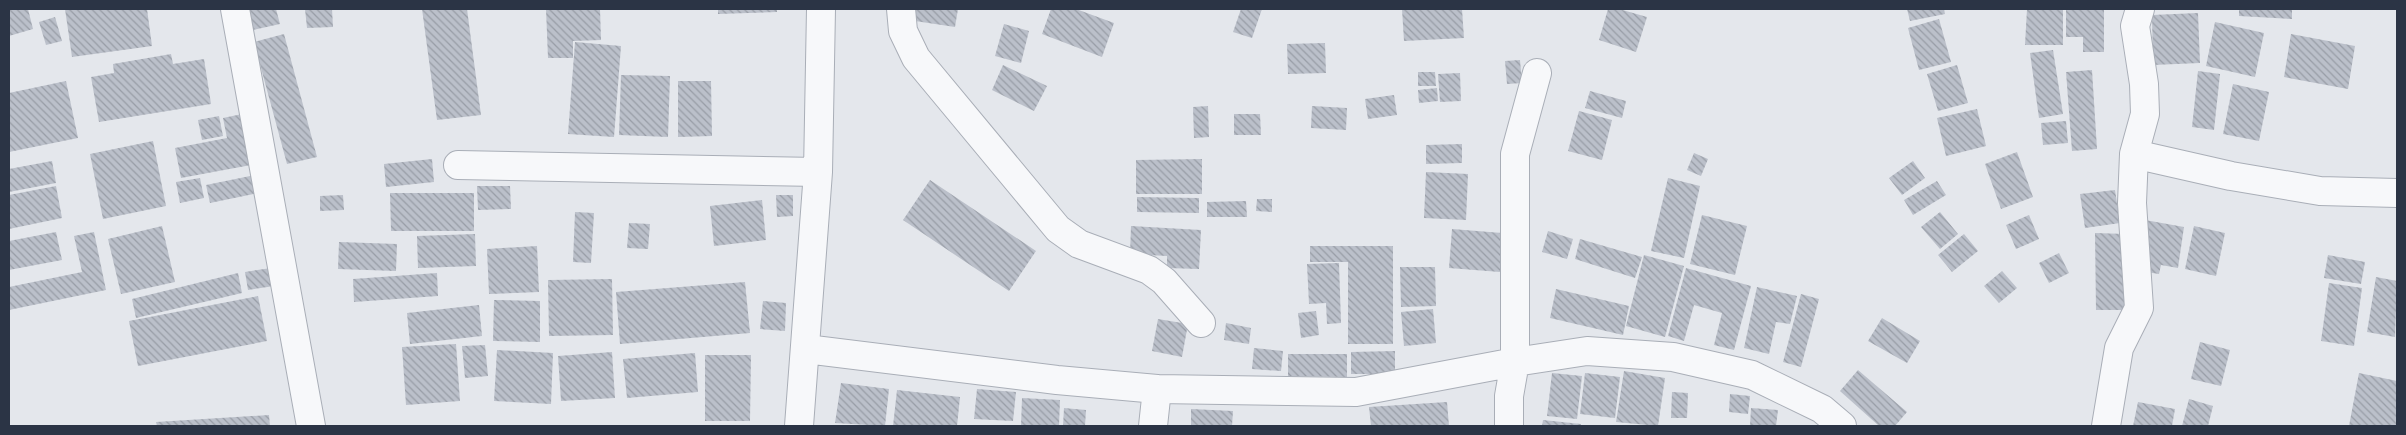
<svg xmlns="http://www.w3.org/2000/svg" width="2406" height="435" viewBox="0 0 2406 435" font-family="'DM Sans',sans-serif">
  <defs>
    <pattern id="building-back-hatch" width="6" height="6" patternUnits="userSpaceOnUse" patternTransform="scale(1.25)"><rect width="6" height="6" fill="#bbc0ca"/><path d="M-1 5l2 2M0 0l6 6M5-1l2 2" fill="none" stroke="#989da6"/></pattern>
  </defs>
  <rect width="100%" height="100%" fill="#e4e7ec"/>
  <path fill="url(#building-back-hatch)" d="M 9,9 L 28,9 L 33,29 L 9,36 Z
    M 65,9 L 147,9 L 152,46 L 72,57 Z
    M 243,9 L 276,9 L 280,24 L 248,31 Z
    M 305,9 L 332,9 L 333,27 L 307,28 Z
    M 422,9 L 467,9 L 481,115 L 437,120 Z
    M 546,9 L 600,9 L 601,40 L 573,41 L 573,58 L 548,58 Z
    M 718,9 L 777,9 L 777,12 L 718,14 Z
    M 916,9 L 958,9 L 955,27 L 915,21 Z
    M 1051,9 L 1076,9 L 1114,23 L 1102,57 L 1042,34 Z
    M 1241,9 L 1262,9 L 1252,38 L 1233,32 Z
    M 1402,9 L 1462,9 L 1464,38 L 1404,41 Z
    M 1608,9 L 1619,9 L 1647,17 L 1636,52 L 1599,40 Z
    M 1907,9 L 1944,9 L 1945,14 L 1910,21 Z
    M 2027,9 L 2063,9 L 2063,45 L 2025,45 Z
    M 2066,9 L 2104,9 L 2104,52 L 2083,52 L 2083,37 L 2066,37 Z
    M 2239,9 L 2292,9 L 2292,19 L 2239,16 Z
    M 2198,13 L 2200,63 L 2153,65 L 2152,15 Z
    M 55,17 L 62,41 L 46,45 L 39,22 Z
    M 1939,19 L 1951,62 L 1919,70 L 1908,28 Z
    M 2215,22 L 2264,33 L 2255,77 L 2206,66 Z
    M 1004,24 L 1029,31 L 1021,63 L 995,56 Z
    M 284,34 L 317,157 L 287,164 L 254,42 Z
    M 2291,34 L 2355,46 L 2348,89 L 2284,77 Z
    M 575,42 L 621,46 L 614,137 L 568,134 Z
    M 1325,43 L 1326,73 L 1288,74 L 1287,44 Z
    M 2053,50 L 2063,114 L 2039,118 L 2030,53 Z
    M 171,54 L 173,64 L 204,59 L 211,104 L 99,122 L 91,77 L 114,73 L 113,64 Z
    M 1520,60 L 1522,83 L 1507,84 L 1505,61 Z
    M 1003,65 L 1047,86 L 1034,111 L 992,90 Z
    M 1957,65 L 1968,103 L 1938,111 L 1927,74 Z
    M 2092,70 L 2097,149 L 2072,151 L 2066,72 Z
    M 2198,71 L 2220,74 L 2214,130 L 2192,127 Z
    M 1418,72 L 1435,72 L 1436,86 L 1418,86 Z
    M 1460,73 L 1461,101 L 1440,102 L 1438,74 Z
    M 621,75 L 670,76 L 668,137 L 619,135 Z
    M 66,81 L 78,138 L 9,152 L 9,93 Z
    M 678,81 L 711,81 L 712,136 L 678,137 Z
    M 2233,84 L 2269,92 L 2259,141 L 2223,134 Z
    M 1437,88 L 1438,101 L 1419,103 L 1418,90 Z
    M 1590,91 L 1626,101 L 1622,118 L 1585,108 Z
    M 1394,95 L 1397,115 L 1368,119 L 1365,99 Z
    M 1208,106 L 1209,137 L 1194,138 L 1193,107 Z
    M 1312,106 L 1347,108 L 1346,130 L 1311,128 Z
    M 1977,109 L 1986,146 L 1946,156 L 1937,118 Z
    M 1579,111 L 1612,120 L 1602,160 L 1568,151 Z
    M 242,114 L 251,165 L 181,178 L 175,148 L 227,138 L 223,118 Z
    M 1234,114 L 1260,114 L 1261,135 L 1234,135 Z
    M 219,116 L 223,136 L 202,140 L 198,120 Z
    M 2066,121 L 2068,143 L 2043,145 L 2041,123 Z
    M 153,141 L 166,206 L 103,219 L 90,154 Z
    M 1462,144 L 1462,163 L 1426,164 L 1426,145 Z
    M 2017,152 L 2033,197 L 2001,209 L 1985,164 Z
    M 1694,153 L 1708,159 L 1701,176 L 1687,170 Z
    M 432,159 L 434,182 L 386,187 L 384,164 Z
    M 1202,159 L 1202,194 L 1136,194 L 1136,160 Z
    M 52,161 L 56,183 L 9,192 L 9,169 Z
    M 1913,161 L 1925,178 L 1902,195 L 1889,178 Z
    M 1426,172 L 1468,174 L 1466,220 L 1424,218 Z
    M 255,175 L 258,193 L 210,203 L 206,185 Z
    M 200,178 L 204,198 L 180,203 L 176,182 Z
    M 1668,178 L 1700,186 L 1684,258 L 1651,251 Z
    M 930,180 L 1036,251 L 1009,291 L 903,220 Z
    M 1937,181 L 1946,195 L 1913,215 L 1904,200 Z
    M 56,186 L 62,218 L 9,229 L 9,195 Z
    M 477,186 L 510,186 L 511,209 L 478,210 Z
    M 2115,190 L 2120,223 L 2085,228 L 2080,194 Z
    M 390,193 L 474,193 L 474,231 L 391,231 Z
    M 343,195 L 344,210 L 320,211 L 320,196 Z
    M 776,195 L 793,195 L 793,216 L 777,217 Z
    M 1137,197 L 1199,198 L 1199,213 L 1137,212 Z
    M 1257,199 L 1272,199 L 1272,212 L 1256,211 Z
    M 762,200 L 766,240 L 714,246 L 710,206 Z
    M 1246,201 L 1247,217 L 1207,217 L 1207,202 Z
    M 575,212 L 594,213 L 591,263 L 573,262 Z
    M 1940,212 L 1958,234 L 1940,249 L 1921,227 Z
    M 1702,215 L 1747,226 L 1735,275 L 1690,264 Z
    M 2029,215 L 2039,239 L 2016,249 L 2006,225 Z
    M 2145,220 L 2184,227 L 2178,268 L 2161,265 L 2159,274 L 2146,272 Z
    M 629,223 L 650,224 L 648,249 L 627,248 Z
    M 162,226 L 175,282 L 121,294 L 108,239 Z
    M 1131,226 L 1201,230 L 1199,269 L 1167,268 L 1167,256 L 1130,254 Z
    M 2194,226 L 2225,233 L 2216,276 L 2185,269 Z
    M 1452,229 L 1502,233 L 1500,272 L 1449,268 Z
    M 1548,231 L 1573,239 L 1567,259 L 1542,252 Z
    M 56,232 L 62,260 L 9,270 L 9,241 Z
    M 94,232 L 106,290 L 9,310 L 9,287 L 82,272 L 74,236 Z
    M 2095,233 L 2126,234 L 2126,310 L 2096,310 Z
    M 475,234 L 476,266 L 418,268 L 417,236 Z
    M 1964,234 L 1978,251 L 1952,272 L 1938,255 Z
    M 1580,239 L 1642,257 L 1635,278 L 1575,259 Z
    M 339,242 L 397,244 L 396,271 L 338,269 Z
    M 537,246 L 539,292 L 489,294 L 487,249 Z
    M 1310,246 L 1393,246 L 1393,344 L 1348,344 L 1348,262 L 1310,262 Z
    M 2059,253 L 2069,273 L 2049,283 L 2039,263 Z
    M 1644,255 L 1684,266 L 1665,337 L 1626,326 Z
    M 2328,255 L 2365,262 L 2361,284 L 2324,278 Z
    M 1339,263 L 1341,323 L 1327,324 L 1326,303 L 1309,304 L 1307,264 Z
    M 1400,267 L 1435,267 L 1436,306 L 1401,307 Z
    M 271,268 L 274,286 L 248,290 L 245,272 Z
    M 1686,268 L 1751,286 L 1734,350 L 1714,345 L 1722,313 L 1694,305 L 1684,341 L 1668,336 Z
    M 2002,271 L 2017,288 L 1999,303 L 1984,286 Z
    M 238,273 L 242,293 L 136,318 L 132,299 Z
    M 437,273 L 438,296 L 354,302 L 353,279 Z
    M 2376,277 L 2397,281 L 2395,337 L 2367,332 Z
    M 612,279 L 613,335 L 549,336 L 548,280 Z
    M 745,282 L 750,333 L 620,344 L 616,292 Z
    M 2329,283 L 2362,288 L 2354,346 L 2321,341 Z
    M 1757,287 L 1797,296 L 1790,324 L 1776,322 L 1769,354 L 1744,348 Z
    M 1556,289 L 1629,306 L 1623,335 L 1550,318 Z
    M 1801,294 L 1819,299 L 1801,367 L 1783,362 Z
    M 258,296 L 267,341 L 138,366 L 129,321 Z
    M 494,300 L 540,301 L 540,342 L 493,341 Z
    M 763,301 L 786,303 L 785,331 L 760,329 Z
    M 479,305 L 482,336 L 410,344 L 407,313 Z
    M 1433,309 L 1436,343 L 1404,346 L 1401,312 Z
    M 1316,311 L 1319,335 L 1301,338 L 1298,313 Z
    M 1882,318 L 1920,341 L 1907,363 L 1868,341 Z
    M 1158,319 L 1188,324 L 1182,357 L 1152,351 Z
    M 1226,323 L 1251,328 L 1249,344 L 1224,340 Z
    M 2200,342 L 2230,350 L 2221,386 L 2191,379 Z
    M 456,344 L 460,401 L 406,405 L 402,347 Z
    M 485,345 L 488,376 L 465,378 L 462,346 Z
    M 1254,348 L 1283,351 L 1281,371 L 1252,369 Z
    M 497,350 L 553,353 L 551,404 L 494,401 Z
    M 1395,351 L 1395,374 L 1351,374 L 1351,352 Z
    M 612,352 L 615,398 L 561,401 L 558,356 Z
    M 695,353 L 698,392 L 627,398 L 623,359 Z
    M 1288,354 L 1347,354 L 1347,377 L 1288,376 Z
    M 705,355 L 751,355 L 750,421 L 705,421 Z
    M 1858,370 L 1907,412 L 1895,426 L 1879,426 L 1840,391 Z
    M 1624,371 L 1665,378 L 1658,426 L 1616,422 Z
    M 1552,373 L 1582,376 L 1577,419 L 1547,416 Z
    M 1585,373 L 1620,377 L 1615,418 L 1580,414 Z
    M 2359,373 L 2397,381 L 2397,426 L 2349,426 Z
    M 841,383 L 889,389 L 885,426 L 835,423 Z
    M 977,389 L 1016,392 L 1013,421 L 974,419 Z
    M 897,390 L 960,397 L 957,426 L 893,426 Z
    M 1672,392 L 1688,393 L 1687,418 L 1671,418 Z
    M 1730,394 L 1750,396 L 1748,414 L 1729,412 Z
    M 1022,398 L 1060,400 L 1059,426 L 1021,426 Z
    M 2189,399 L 2213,406 L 2208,426 L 2182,426 Z
    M 1447,402 L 1449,426 L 1371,426 L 1369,407 Z
    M 2138,402 L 2175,409 L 2172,426 L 2133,426 Z
    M 1064,408 L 1086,410 L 1085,426 L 1063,426 Z
    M 1751,408 L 1778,410 L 1776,426 L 1750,426 Z
    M 1191,409 L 1233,411 L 1232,426 L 1191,426 Z
    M 269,415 L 270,426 L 157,426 L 156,422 Z
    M 1543,420 L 1581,424 L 1581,426 L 1542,426 Z"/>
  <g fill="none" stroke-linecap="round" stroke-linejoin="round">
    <g stroke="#a9aeb7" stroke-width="30">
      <path id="minor" d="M 235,9 L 311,426
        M 901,9 L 903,31 L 916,58 L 1058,229 L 1079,244 L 1149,270 L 1164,281 L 1201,323
        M 2134,154 L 2231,176 L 2320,191 L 2397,193
        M 458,165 L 818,172
        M 806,349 L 1057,380 L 1157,389 L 1356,392 L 1515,362 L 1587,351 L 1673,357 L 1752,375 L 1822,409 L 1842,426
        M 799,426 L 818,172 L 821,9
        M 1153,426 L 1157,389
        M 1509,426 L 1509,396 L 1515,362 L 1515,154 L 1537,73
        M 2106,426 L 2119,348 L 2139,308 L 2132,203 L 2134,154 L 2145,114 L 2144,84 L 2135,26 L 2140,9"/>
    </g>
    <use href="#minor" stroke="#f7f8fa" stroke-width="28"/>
  </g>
  <rect width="2406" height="435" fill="none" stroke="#2b3445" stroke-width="20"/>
</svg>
